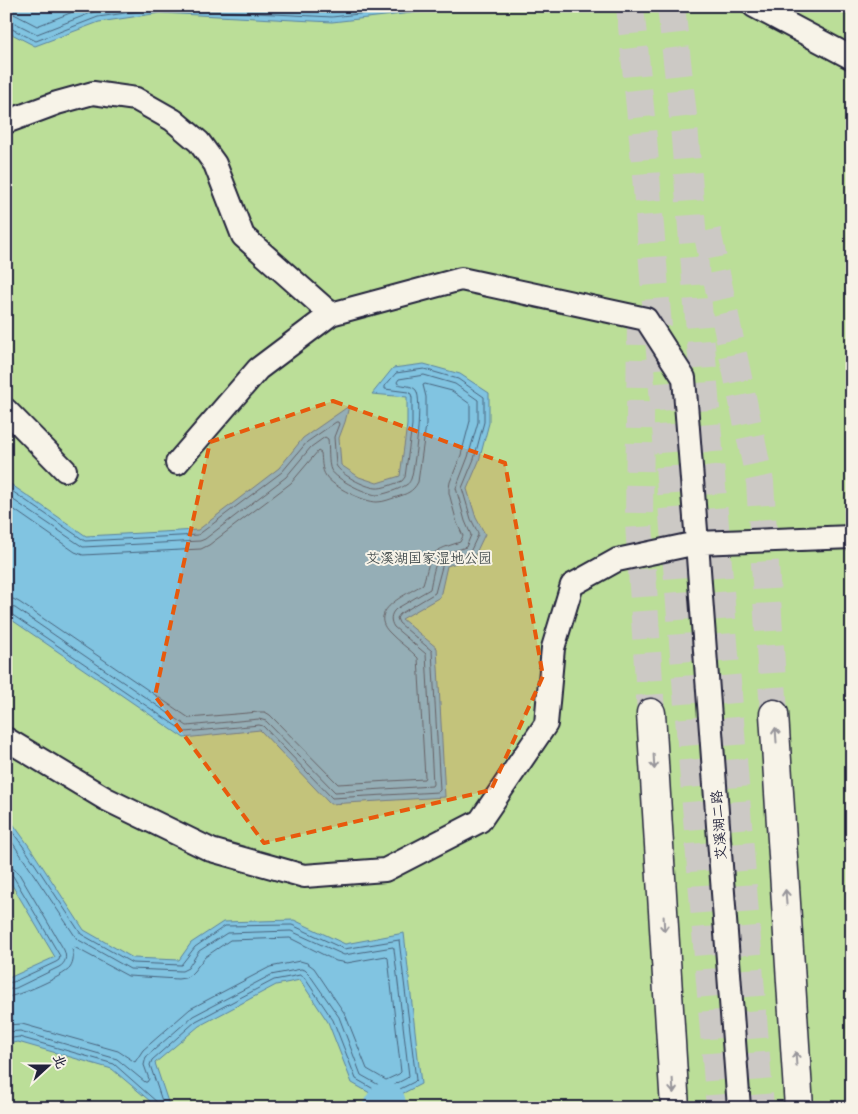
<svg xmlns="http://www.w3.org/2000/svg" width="858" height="1114" viewBox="0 0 858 1114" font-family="Mali,'LXGW WenKai TC',sans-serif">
  <rect width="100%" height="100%" fill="#f7f3e8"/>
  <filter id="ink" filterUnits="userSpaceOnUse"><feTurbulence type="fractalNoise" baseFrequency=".02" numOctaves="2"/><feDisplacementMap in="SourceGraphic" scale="10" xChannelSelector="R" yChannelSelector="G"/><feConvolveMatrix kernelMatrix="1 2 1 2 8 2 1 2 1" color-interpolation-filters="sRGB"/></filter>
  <g filter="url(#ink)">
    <path fill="#bbde98" stroke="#6e806a" d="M 6,6 L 852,6 L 852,1108 L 6,1108 Z"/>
    <path fill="#81c4e1" stroke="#5b839f" d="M 6,6 L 473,6 L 332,22 L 160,13 L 99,22 L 35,46 L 6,31 Z
      M 424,364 L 460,374 L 489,393 L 489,423 L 479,461 L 467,489 L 476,518 L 485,534 L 474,557 L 447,566 L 440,597 L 402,619 L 437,648 L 445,797 L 330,804 L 260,730 L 184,738 L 6,616 L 6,481 L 86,536 L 198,530 L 279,468 L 303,438 L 349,406 L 345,422 L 339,438 L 341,465 L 359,477 L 377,483 L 400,476 L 407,425 L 407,397 L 372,394 L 393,368 Z
      M 6,814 L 29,846 L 84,930 L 133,958 L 179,960 L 191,943 L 223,922 L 294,920 L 345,944 L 404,933 L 421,1084 L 386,1102 L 352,1083 L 328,1022 L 300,980 L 276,985 L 199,1026 L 155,1063 L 170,1108 L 156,1108 L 150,1101 L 112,1069 L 18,1042 L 6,1044 L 6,979 L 11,977 L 55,957 L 6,875 Z"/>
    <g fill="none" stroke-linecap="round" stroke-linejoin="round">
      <path stroke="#48637d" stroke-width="1" d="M 242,6 L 332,11 L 373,6
        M 6,13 L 14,14 L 37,26 L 88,6
        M 6,21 L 13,22 L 37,34 L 96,11 L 130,6
        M 6,27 L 10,28 L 36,41 L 98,17 L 160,8 L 332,17 L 429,6
        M 6,487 L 85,541 L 198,535 L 282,472 L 307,442 L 336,422 L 338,422 L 339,424 L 334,437 L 336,465 C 341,475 365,487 376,488 C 382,489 396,483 402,481 L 405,477 L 412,425 L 412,398 L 411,394 L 408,392 L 385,389 L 385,386 L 396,373 L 424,369 L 458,379 L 484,397 L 484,422 L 474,459 L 462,488 L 471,519 L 478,533 L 478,535 L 470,552 L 446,561 L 443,563 L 435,593 L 400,614 L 397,618 L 399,623 L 432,651 L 440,790 L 438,792 L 332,798 L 263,726 L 259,725 L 185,732 L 11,614 L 6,613
        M 6,495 L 83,547 L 200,541 L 205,539 L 286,477 L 311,447 L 325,437 L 328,439 C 329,447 328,464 331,470 C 337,480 365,493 376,495 C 383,495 400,489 406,485 C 409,483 409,483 411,479 C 415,466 423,400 416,390 C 411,385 404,386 398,384 L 397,382 L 399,379 L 424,375 L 455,384 L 478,400 L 478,422 L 468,457 L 456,488 L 465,521 L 471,535 L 466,547 C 458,550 449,552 442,556 C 434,560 432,580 430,589 L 396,609 C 390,614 390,621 394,627 L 426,654 L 433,784 L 432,786 L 335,792 L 266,721 L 259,719 L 187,726 L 15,608 L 6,606
        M 6,504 L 75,552 L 83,555 L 201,549 L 209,545 L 291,483 L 318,451 L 321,453 C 322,460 321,469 326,476 C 333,487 364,502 377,502 C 384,502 390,499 397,497 C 406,494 413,492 418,482 L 426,425 L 426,397 L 423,385 L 425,384 L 452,391 L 470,404 L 470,421 L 461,455 L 450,482 L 449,488 L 449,493 L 457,523 L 463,536 L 460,542 C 426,553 433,552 423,584 C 409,594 367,609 389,632 C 398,642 410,649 418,658 L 425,777 L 424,779 L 338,784 L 270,715 L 265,712 L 259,712 L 189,718 L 19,602 L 13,599 L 6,599
        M 6,823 L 25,849 L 81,934 L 132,963 L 181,965 L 195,947 L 225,926 L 292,925 L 344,949 L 399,940 L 416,1080 L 414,1082 L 386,1096 L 356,1079 L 333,1020 L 304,977 L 300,975 L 274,980 L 196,1021 L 152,1060 L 150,1065 L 162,1101 L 161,1104 L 158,1103 L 114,1064 L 19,1037 L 6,1039
        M 6,833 L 77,939 L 130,969 L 182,971 L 188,968 L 199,951 L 227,933 L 291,931 L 344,955 L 393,947 L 394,949 L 409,1076 L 407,1078 L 386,1089 L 361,1075 L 339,1017 L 309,974 L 305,970 L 301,969 L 271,975 L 193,1016 L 146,1057 L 144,1065 L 149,1079 L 147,1082 L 145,1082 L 117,1059 L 20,1031 L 6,1032
        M 6,867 L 12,868 L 18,872 L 64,950 C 67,957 66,963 59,967 L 16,988 L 6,990
        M 6,873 L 10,873 L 13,876 L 60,956 L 59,960 L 56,962 L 13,982 L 6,983
        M 6,997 C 17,997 64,976 70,968 C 74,962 74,955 72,949 L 74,947 L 128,976 L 178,979 L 185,978 L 190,975 L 194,971 L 205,957 L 230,940 L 290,938 L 336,961 L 347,963 L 386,956 L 388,958 L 401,1072 L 399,1074 L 386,1080 L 367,1069 L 345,1014 L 314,968 L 307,963 L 300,961 L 270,967 L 190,1009 L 143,1050 L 135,1062 L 118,1051 L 22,1024 L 6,1025"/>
      <path stroke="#81c4e1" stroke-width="39" d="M 382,1108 L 386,1102"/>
      <path stroke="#ccc9c5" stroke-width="28" stroke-dasharray="28 14" stroke-linecap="butt" d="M 630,6 L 643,138 L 720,1108
        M 671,6 L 684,125 L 760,1108
        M 707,231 L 760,482 L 774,714
        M 641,317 L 639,523 L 651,713"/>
      <g stroke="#22223b" stroke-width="26">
        <path id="minor" d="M 754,6 L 852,58
          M 6,122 L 57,103 L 93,93 L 136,99 L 173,120 L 199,142 L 215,164 L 243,236 L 331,314
          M 6,410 L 65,470
          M 177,463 L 258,369 L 331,314 L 461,279 L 646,319 L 684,378 L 697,543 L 739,1108
          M 6,739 L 106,799 L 211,850 L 304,876 L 385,870 L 480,821 L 546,724 L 553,648 L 572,585 L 617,560 L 697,543 L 852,537"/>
      </g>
      <g stroke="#22223b" stroke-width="31">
        <path id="major" d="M 651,713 L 675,1108
          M 774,714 L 799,1108"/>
      </g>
      <use href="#minor" stroke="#f7f3e8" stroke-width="22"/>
      <use href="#major" stroke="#f7f3e8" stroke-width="28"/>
    </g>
    <defs><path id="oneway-shaft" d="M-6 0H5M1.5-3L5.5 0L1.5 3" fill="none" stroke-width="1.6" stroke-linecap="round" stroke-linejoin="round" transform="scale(1.25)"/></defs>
    <g stroke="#97959a">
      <use href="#oneway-shaft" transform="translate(776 735) rotate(-94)"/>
      <use href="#oneway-shaft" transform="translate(654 762) rotate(87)"/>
      <use href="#oneway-shaft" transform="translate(786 897) rotate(-94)"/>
      <use href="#oneway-shaft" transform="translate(664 924) rotate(87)"/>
      <use href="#oneway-shaft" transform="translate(796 1059) rotate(-94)"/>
      <use href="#oneway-shaft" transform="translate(673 1086) rotate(87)"/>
    </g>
  </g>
  <path fill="#e8590c" fill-opacity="0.2" stroke="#e8590c" stroke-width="4" stroke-dasharray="10 6" stroke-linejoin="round" d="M 333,401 L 505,463 L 543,676 L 491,790 L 264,843 L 155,696 L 210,442 Z"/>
  <g text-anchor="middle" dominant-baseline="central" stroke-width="4" stroke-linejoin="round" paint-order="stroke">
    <g font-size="14" fill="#485152" stroke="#f7f3e8">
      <text x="429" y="557">艾溪湖国家湿地公园</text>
    </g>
    <g font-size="14" fill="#22223b" stroke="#f7f3e8">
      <text transform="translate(718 825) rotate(-94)">艾溪湖二路</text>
    </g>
  </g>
  <rect width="858" height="1114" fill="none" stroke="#f7f3e8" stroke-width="25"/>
  <rect x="12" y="12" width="833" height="1089" fill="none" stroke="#22223b" stroke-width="2" filter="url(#ink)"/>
  <g transform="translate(48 1066) rotate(69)" stroke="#f7f3e8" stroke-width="4" paint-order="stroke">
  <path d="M0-4L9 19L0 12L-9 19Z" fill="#22223b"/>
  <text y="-8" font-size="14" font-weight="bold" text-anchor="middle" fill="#22223b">北</text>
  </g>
</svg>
